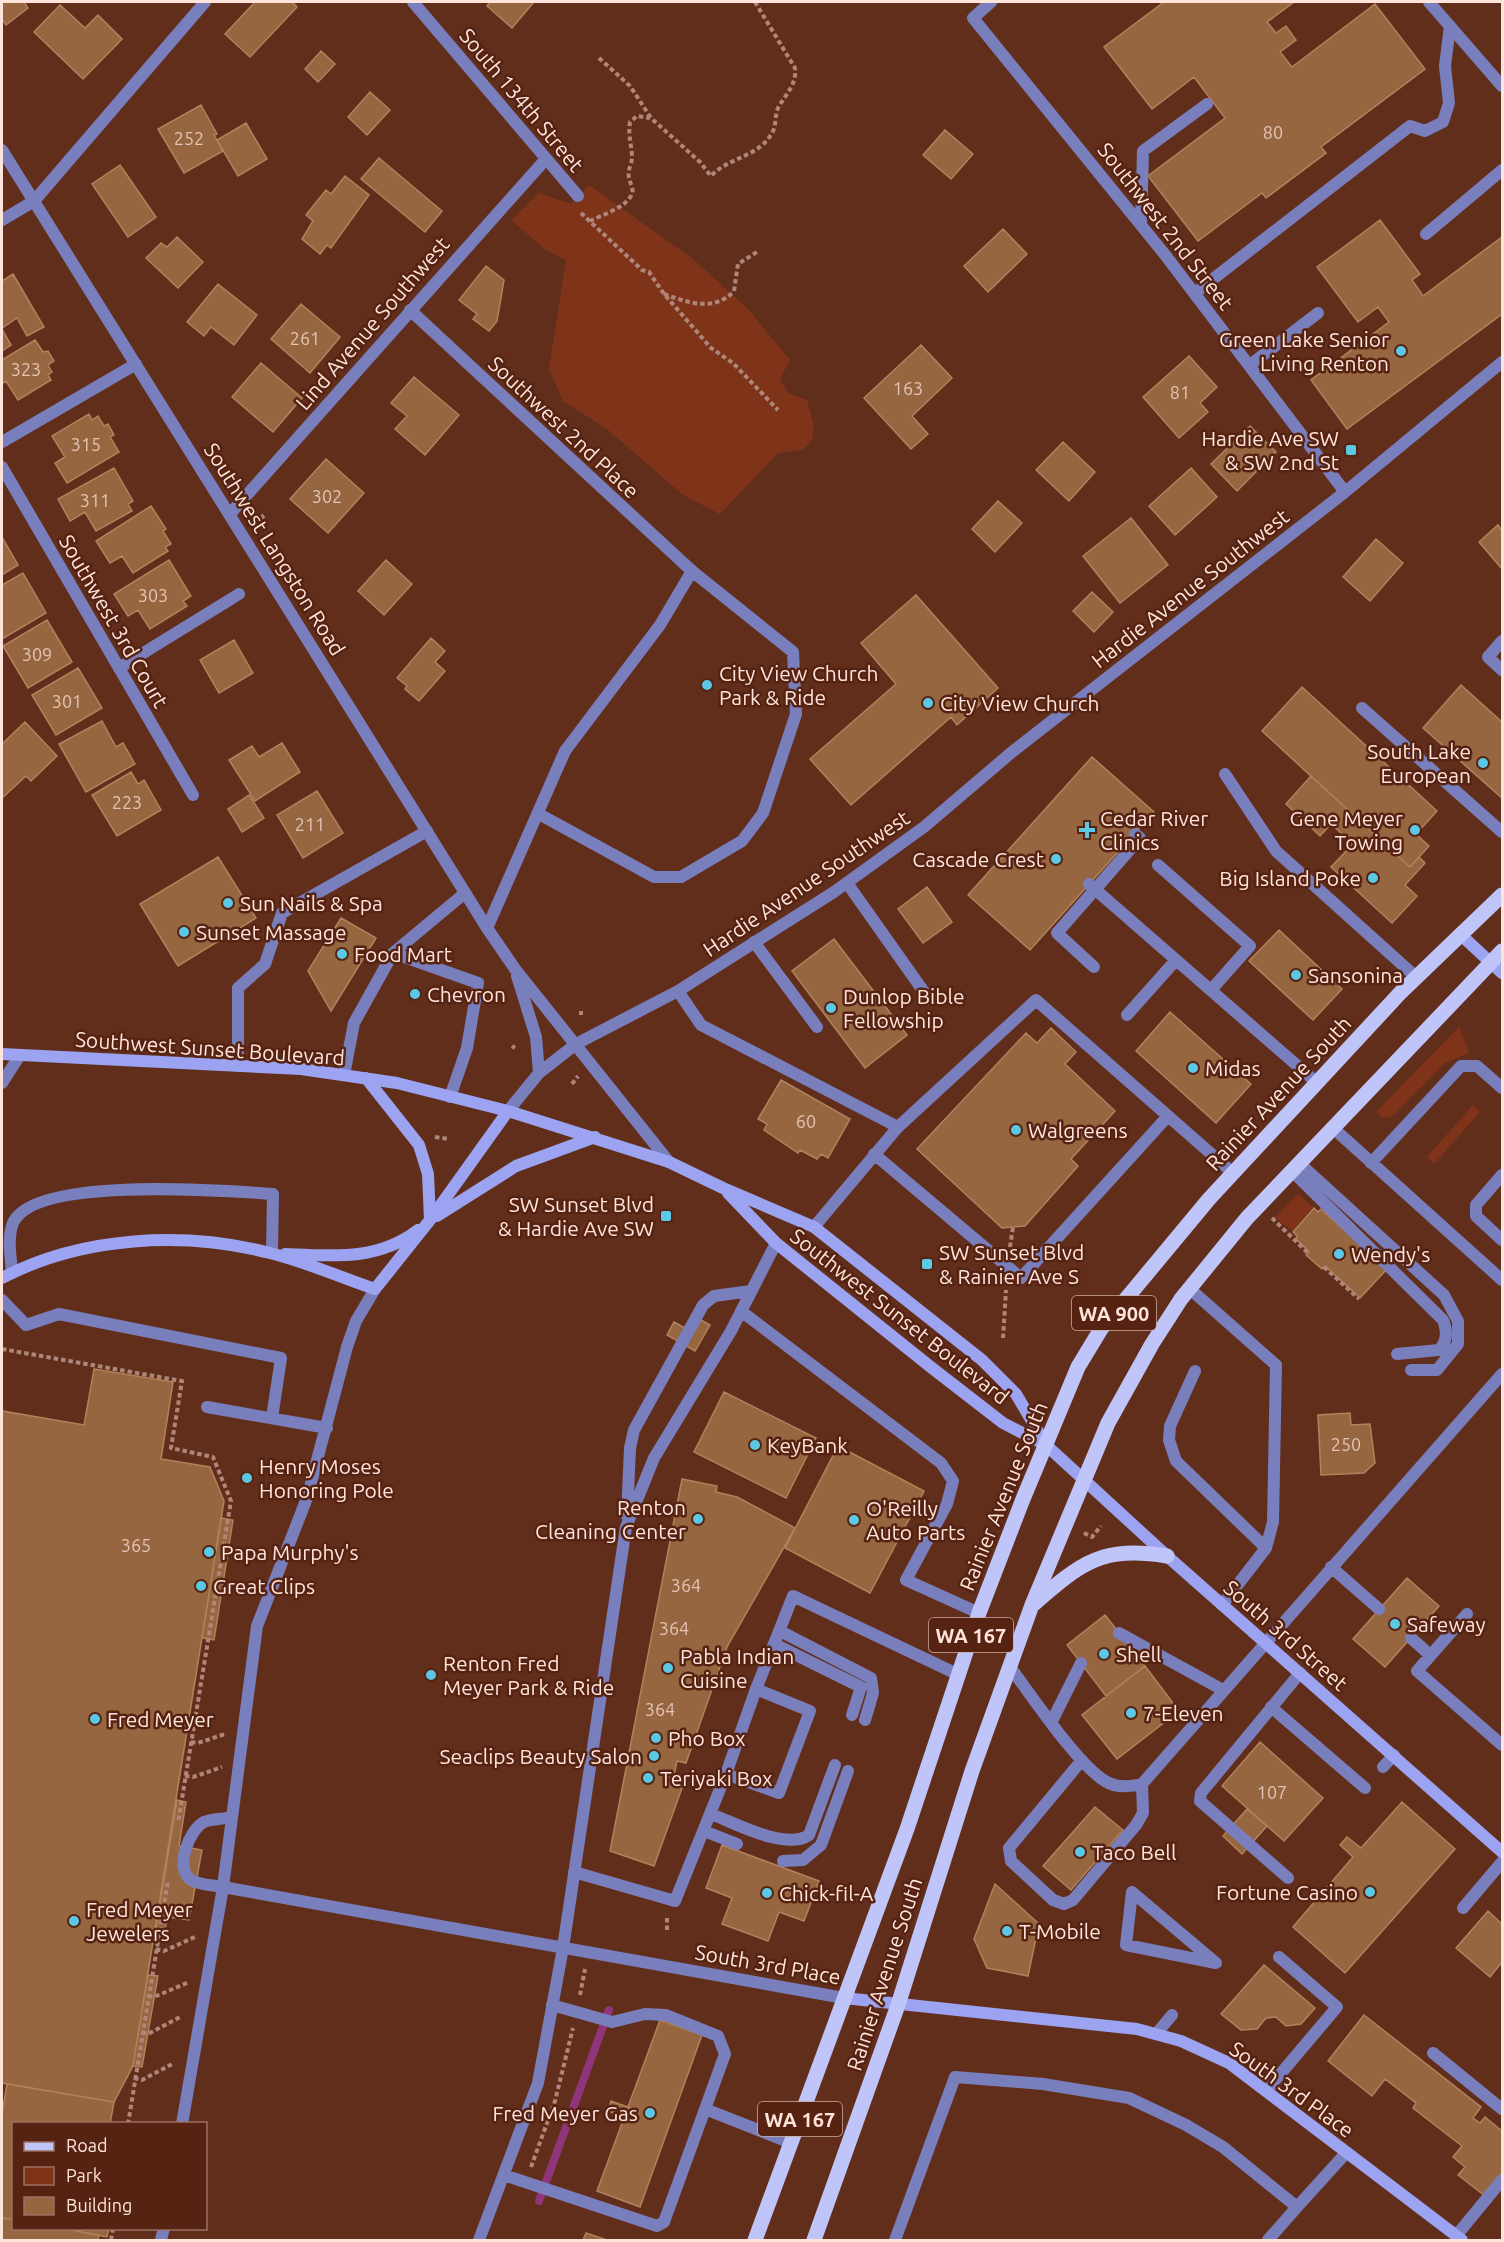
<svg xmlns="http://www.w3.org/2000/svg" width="1504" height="2242" font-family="Ubuntu,sans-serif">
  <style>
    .green { fill: #7f341a }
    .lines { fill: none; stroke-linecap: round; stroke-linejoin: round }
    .stream { stroke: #91357a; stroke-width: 8 }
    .building { fill: #956640; stroke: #b3825c; stroke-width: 1.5 }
    .path { stroke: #af877a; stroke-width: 4; stroke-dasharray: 4.5 3; stroke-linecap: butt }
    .lane { stroke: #797fbc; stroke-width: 12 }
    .street { stroke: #797fbc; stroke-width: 12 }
    .secondary { stroke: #9ca4f2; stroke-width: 12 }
    .primary { stroke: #bfc5f8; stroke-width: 15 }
    .poi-dot { fill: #5bc8e6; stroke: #562312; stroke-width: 2 }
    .labels { text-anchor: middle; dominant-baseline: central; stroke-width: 5; stroke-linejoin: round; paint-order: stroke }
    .number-label { font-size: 18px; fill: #e4c4b4 }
    .shield { fill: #562312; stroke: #ccaa9f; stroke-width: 1.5 }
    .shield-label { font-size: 20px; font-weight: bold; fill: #ffe4db }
    .street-label { font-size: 21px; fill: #ffe4db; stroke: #562312 }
    .poi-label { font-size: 21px; fill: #ffe4db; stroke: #562312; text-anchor: start }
  </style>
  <rect width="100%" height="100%" fill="#622e1c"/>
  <path class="green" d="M589,185L693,259L747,308L790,360L780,379L788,393L807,400L814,426L812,441L802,450L778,453L720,514L683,495L607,429L563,401L549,369L566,260L546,250L511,220L539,193L571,204Z
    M1459,1027L1469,1053L1445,1063L1394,1115L1388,1118L1382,1117L1376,1112Z
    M1473,1105L1480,1112L1434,1164L1427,1157Z
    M1298,1194L1313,1207L1292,1231L1275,1217Z"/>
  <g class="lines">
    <path class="stream" d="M539,2201L609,2010"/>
  </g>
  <path class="building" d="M2,2H24L28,8L6,25L2,19Z
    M255,2H292L297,7L250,57L225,34Z
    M490,2H534L512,28L487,6Z
    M1164,2H1294L1267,22L1276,33L1286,26L1296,40L1280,52L1292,67L1375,4L1425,69L1321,147L1326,153L1266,198L1262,193L1198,241L1148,176L1225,118L1194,77L1152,109L1104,47Z
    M60,5L85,28L98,15L122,39L83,79L34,32Z
    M321,51L335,64L318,82L305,69Z
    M370,92L390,110L367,135L348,117Z
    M201,105L217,134L214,135L223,151L184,173L158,129Z
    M246,123L267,159L238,176L217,140Z
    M945,130L973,154L951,179L923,155Z
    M379,158L442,211L425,232L361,179Z
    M120,165L156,217L128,237L92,184Z
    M345,176L369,195L331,248L327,245L320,254L302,239L313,221L306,215L326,190L331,194Z
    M1380,220L1420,274L1412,280L1423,296L1502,237V314L1347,429L1311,380L1389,322L1378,307L1358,322L1317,267Z
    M1003,229L1027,254L988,292L964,266Z
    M177,237L203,262L178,288L146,258L161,243L167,247Z
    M486,266L504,280L497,321L489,331L473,319L477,314L459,300Z
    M13,274L44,327L27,336L17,318L2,328V281Z
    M218,284L257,315L234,345L211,327L204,336L187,322Z
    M301,304L340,337L310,373L271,339Z
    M2,329L11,345L2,351Z
    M35,340L43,352L48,351L54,361L48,365L52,372L48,375L51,380L18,400L6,381L2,384V360Z
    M921,345L952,378L912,416L928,434L911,449L864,398Z
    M1189,356L1217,387L1200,403L1208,412L1179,438L1143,397Z
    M261,363L302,398L273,432L232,397Z
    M414,377L459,415L425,455L395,429L407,416L391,403Z
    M89,414L92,420L98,416L104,426L108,424L114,435L110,437L119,452L67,483L55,463L65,457L52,436Z
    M1250,426L1276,452L1237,491L1211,464Z
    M1063,442L1095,472L1069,501L1036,470Z
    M326,459L364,493L328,533L290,499Z
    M114,468L133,501L128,504L132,511L96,531L85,512L70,521L58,499Z
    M1191,468L1217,497L1175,535L1149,506Z
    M998,501L1022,523L995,552L972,529Z
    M151,506L166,529L163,531L171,544L165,547L168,551L133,573L122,556L110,563L96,541Z
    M1131,518L1168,565L1120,603L1083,556Z
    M1498,525L1502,531V569L1479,542Z
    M2,537L18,565L2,575Z
    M1376,539L1403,563L1370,601L1343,577Z
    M169,560L191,596L183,601L187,606L150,629L138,610L128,616L114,594Z
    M386,560L412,584L384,615L358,591Z
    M23,573L46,613L2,639V585Z
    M1092,592L1113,612L1094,632L1073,611Z
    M916,595L998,688L957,725L951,717L851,805L810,759L896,684L861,643Z
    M47,620L72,662L28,688L3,646Z
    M431,638L445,651L435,662L445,671L419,701L405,689L407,686L397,678Z
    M234,640L253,673L219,693L200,660Z
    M78,668L102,708L56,735L32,695Z
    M1461,685L1502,722V798L1423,728Z
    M1302,687L1437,811L1416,834L1429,846L1410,867L1262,731Z
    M102,721L116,747L123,743L135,764L86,792L59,744Z
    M25,722L57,756L31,781L26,776L2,798V744Z
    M282,743L300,772L255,801L229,760L252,746L259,757Z
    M1092,757L1154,812L1030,950L968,895Z
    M131,772L138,784L144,780L161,810L117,836L92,795Z
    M1311,776L1410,867L1419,857L1425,863L1405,885L1417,896L1392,923L1331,867L1353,844L1331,824L1320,836L1286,804Z
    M317,791L343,833L303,858L277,815Z
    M249,795L264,818L242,832L228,809Z
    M218,857L256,918L178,966L140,904Z
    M927,887L952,922L923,943L898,909Z
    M341,918L376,938L331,1011L308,971Z
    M1279,930L1342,989L1313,1020L1249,961Z
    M834,939L907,1035L865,1068L792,971Z
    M1170,1012L1251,1084L1216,1123L1136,1051Z
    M1051,1028L1076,1052L1065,1064L1115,1111L1071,1159L1078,1166L1025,1226L1002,1228L917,1149L1026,1033L1037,1043Z
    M781,1080L850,1119L828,1158L821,1154L817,1159L800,1150L798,1153L764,1130L767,1124L758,1119Z
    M1314,1208L1318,1212L1321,1209L1387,1269L1360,1298L1325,1266L1322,1269L1306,1255L1309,1252L1296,1239L1297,1236L1293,1232Z
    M696,1317L710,1325L695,1351L667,1335L674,1322L689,1330Z
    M94,1369L173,1382L161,1459L210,1467L224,1501L133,2066L114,2102L2,2083V1411L84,1425Z
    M724,1392L816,1438L786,1498L694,1452Z
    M1350,1413L1351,1425L1370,1424L1375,1463L1364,1473L1321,1475L1318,1415Z
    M838,1446L924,1491L870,1593L785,1548Z
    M682,1479L717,1486L716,1492L737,1497L795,1528L727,1647L686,1763L677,1761L672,1785L682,1788L654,1866L610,1851Z
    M221,1518L233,1520L214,1640L202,1638Z
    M1407,1578L1439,1606L1385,1667L1353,1639Z
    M1105,1615L1145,1666L1106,1696L1067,1645Z
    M1145,1666L1179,1711L1117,1759L1082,1715Z
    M1260,1742L1323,1798L1284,1841L1222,1786Z
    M177,1800L186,1802L179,1846L202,1850L189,1920L167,1917L164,1937L155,1935Z
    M1402,1802L1455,1849L1345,1973L1293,1927L1353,1857L1340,1845L1347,1837L1361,1848Z
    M1095,1807L1123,1830L1071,1890L1043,1866Z
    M1247,1809L1267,1826L1242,1854L1223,1836Z
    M722,1845L819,1881L804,1921L779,1912L768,1941L722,1924L732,1898L706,1888Z
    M995,1884L1039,1924L1028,1976L987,1968L974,1939Z
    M1488,1911L1502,1924V1962L1490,1977L1456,1948Z
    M1264,1965L1315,2008L1301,2024L1286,2026L1276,2017L1266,2018L1257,2029L1241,2030L1221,2014Z
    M148,1975L158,1976L142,2067L133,2066Z
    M1364,2015L1481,2107L1473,2118L1480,2123L1485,2117L1502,2131V2173L1485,2196L1458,2175L1465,2167L1453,2157L1462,2146L1413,2108L1416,2103L1385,2079L1372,2096L1328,2061Z
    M660,2020L702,2035L640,2207L597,2191Z
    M7,2084L114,2102L110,2124H14V2220L2,2218V2114Z
    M611,2101L639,2111L636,2121L608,2111Z
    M2,2218L14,2220V2228H60L99,2235L98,2240H2Z
    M60,2228H109L107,2237Z
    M586,2233L607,2240H583Z"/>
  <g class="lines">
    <path class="path" d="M599,58L630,86L651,118L700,162L711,176C727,158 759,157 772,133C777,125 774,115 779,106C787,93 797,83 795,68L755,2
      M581,213L642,270L649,272L664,294L711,348L733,363L778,410
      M590,221C602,215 624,208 631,196C635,189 630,184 629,178C627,169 633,163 632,155C631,143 628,134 630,122L637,116L650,118
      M664,294C689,303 714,312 734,291L738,264L757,252
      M261,515L264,519
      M581,1015V1011
      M512,1046L515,1048
      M572,1084L578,1076
      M435,1137L449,1139
      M1272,1218L1308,1253
      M1010,1247L1013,1227
      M1324,1267L1359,1299
      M1003,1338L1006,1290
      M2,1349L182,1381L171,1448L213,1457L231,1501L178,1823
      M1084,1533L1092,1537L1101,1526
      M191,1742L198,1743L225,1734
      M185,1776L193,1777L222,1767
      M667,1918V1933
      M156,1949L164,1951L197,1936
      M580,1995L585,1969
      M148,1996L154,1997L189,1982
      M142,2032L148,2034L182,2016
      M134,2078L142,2080L174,2063
      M128,2124L168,1881
      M531,2167L555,2101L573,2028
      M111,2240L113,2228"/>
    <path class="lane" d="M1141,224L1143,151L1207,104
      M1426,234L1502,170
      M1195,293L1410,126L1425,131L1443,122L1449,103L1445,66L1450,26
      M1250,365L1318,313
      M1502,641L1488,657L1502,670
      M119,668L239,594
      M1362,708L1502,832
      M1225,774L1276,851L1416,977
      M1158,865L1250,946L1211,990
      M847,883L929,999
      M1089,884L1316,1082
      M487,928L565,751L660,625L692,571L793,652L796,714L763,813L742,841L681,877H654L539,814
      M754,942L817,1027
      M393,953L478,983L467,1048L450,1097
      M1094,967L1057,933L1140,838L1135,834
      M1127,1015L1176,960
      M238,1066V988L265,964L282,913L427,831
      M344,1075L354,1023L393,953L465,893
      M1332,1127L1502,1280
      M874,1154L1021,1278L1168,1116
      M1299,1163L1444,1295L1458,1321V1344L1437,1370H1411
      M1371,1163L1461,1066H1477L1502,1088
      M1292,1171L1443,1320C1447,1330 1448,1341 1439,1350L1397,1354
      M1502,1175L1476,1205V1216L1502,1240
      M814,1227L898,1127L1036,1000L1233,1173
      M12,1273C11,1258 7,1238 13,1223C34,1175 227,1191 273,1194L272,1253
      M1190,1289L1276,1365L1273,1522L1266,1548L1222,1605
      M2,1300L26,1325L59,1314L281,1358L272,1418
      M741,1311L941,1463L953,1481L947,1504L906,1580L979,1613
      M1195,1371L1170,1426L1169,1440L1176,1461L1266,1548
      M207,1407L327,1428
      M627,1516L630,1448L634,1430L703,1305L714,1296L751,1291
      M1331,1567L1379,1609
      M1467,1614L1417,1671L1502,1745
      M780,1631L871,1678L873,1693L865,1720
      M1119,1633L1223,1690
      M1411,1638L1430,1655
      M774,1644L861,1687L852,1715
      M1010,1667C1032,1696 1077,1764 1105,1781C1116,1788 1130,1787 1142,1784L1502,1374
      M756,1689L793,1596L957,1674
      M1271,1707L1365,1788
      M1052,1721L1081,1663
      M1082,1760L1009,1848L1011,1861L1053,1900L1064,1904L1073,1900L1136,1825L1143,1813L1142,1784
      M1383,1767L1394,1755
      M711,1814C735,1823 786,1851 809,1835L835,1765
      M704,1831L737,1844
      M783,1861L803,1860L821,1845L848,1771
      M574,1872L675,1901L726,1774L756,1689L810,1711L779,1793L726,1774
      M1288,1878L1200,1801L1201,1793L1300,1673
      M223,1887C213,1885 199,1885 191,1880C174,1868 189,1830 204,1822C211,1819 223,1819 232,1817
      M1132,1892L1216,1963L1126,1945Z
      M1463,1908L1502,1862
      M1156,2034L1172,2015
      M1433,2053L1502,2109
      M1266,2091L1337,2007L1279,1957
      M705,2109L791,2143
      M182,2124L223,1887L257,1626L307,1498L347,1347L356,1321L375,1289
      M504,2175L657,2226L664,2222L725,2054L718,2036L666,2015L645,2014L612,2022L552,2005
      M1297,2207L1346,2153
      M1456,2236L1502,2180
      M161,2240L164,2228
      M479,2240L538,2083L563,1948L626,1527L654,1458L731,1331L776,1243
      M895,2240L955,2077L1043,2084L1129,2098L1186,2125L1223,2147L1297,2207L1268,2240"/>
    <path class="street" d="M413,2L578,196
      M991,2L973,18L1166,256L1345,492
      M1429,2L1502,86
      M2,150L487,928L515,969L669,1162
      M2,220L34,201L205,2
      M410,310L692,571
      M2,442L136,364
      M2,467L193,795
      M230,514L545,160
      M517,976L536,1037L539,1073
      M678,991L701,1025L898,1127
      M2,1083L20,1055
      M508,1111L539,1073L576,1044L678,991L834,892L924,827L1012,752L1345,492L1502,362
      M223,1887L844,1998"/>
    <path class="secondary" d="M1461,935L1502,973
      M2,1054L301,1069L397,1083L508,1111L669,1162L723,1188L814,1227L982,1360L1016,1394L1046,1445
      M366,1078L419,1145L428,1174L430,1220
      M728,1193L776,1243L932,1368L1003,1423L1046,1445L1167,1556L1502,1852
      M437,1216L516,1166L595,1137
      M285,1254C333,1256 378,1261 418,1230
      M2,1278C82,1236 184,1231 270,1253C306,1262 340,1277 375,1289L430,1220L508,1111
      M844,1998L1137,2029L1181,2041L1229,2063L1462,2240"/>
    <path class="primary" d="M1035,1603C1082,1562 1102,1546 1167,1556
      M755,2240L907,1829L979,1613L1023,1499L1078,1367L1101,1329L1209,1199L1401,992L1502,895
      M814,2240L898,2005L972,1771L1032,1605L1108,1423L1152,1344L1181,1299L1247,1218L1502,951"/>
  </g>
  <g class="poi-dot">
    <circle cx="1401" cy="351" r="6"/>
    <rect x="1345" y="444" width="12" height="12" rx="3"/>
    <circle cx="707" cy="685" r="6"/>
    <circle cx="928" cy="703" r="6"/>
    <circle cx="1483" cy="763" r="6"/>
    <path d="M1084 821h6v6h6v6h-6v6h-6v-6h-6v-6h6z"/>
    <circle cx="1415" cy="830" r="6"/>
    <circle cx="1056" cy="859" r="6"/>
    <circle cx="1373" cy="878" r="6"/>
    <circle cx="228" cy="903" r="6"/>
    <circle cx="184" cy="932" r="6"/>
    <circle cx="342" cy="954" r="6"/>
    <circle cx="1296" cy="975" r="6"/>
    <circle cx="415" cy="994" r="6"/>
    <circle cx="831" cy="1008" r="6"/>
    <circle cx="1193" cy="1068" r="6"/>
    <circle cx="1016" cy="1130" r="6"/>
    <rect x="660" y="1210" width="12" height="12" rx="3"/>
    <circle cx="1339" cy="1254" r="6"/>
    <rect x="921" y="1258" width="12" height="12" rx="3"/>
    <circle cx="755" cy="1445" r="6"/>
    <circle cx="247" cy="1478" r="6"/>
    <circle cx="698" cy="1519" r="6"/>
    <circle cx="854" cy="1520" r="6"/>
    <circle cx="209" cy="1552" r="6"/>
    <circle cx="201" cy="1586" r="6"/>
    <circle cx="1395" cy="1624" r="6"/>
    <circle cx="1104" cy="1654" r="6"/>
    <circle cx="668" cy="1668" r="6"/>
    <circle cx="431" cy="1675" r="6"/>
    <circle cx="1131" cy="1713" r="6"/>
    <circle cx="95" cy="1719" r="6"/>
    <circle cx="656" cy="1738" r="6"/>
    <circle cx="654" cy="1756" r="6"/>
    <circle cx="648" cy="1778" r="6"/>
    <circle cx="1080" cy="1852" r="6"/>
    <circle cx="1370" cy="1892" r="6"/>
    <circle cx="767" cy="1893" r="6"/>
    <circle cx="74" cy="1921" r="6"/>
    <circle cx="1007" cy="1931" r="6"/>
    <circle cx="650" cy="2113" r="6"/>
  </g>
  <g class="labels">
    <g class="number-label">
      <text x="1273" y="132">80</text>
      <text x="189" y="138">252</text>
      <text x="305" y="338">261</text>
      <text x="26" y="369">323</text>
      <text x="908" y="388">163</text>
      <text x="1180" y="392">81</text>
      <text x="86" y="444">315</text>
      <text x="327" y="496">302</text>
      <text x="95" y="500">311</text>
      <text x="153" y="595">303</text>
      <text x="37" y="654">309</text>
      <text x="67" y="701">301</text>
      <text x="127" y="802">223</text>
      <text x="310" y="824">211</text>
      <text x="806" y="1121">60</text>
      <text x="1346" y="1444">250</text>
      <text x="136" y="1545">365</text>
      <text x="686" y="1585">364</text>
      <text x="674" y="1628">364</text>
      <text x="660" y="1709">364</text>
      <text x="1272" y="1792">107</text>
    </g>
    <g class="shield">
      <rect x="1072" y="1296" width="84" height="34" rx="4.5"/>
      <rect x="929" y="1618" width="84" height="34" rx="4.5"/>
      <rect x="758" y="2102" width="84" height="34" rx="4.5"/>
    </g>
    <g class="shield-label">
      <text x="1114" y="1313">WA 900</text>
      <text x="971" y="1635">WA 167</text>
      <text x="800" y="2119">WA 167</text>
    </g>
    <g class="street-label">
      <text transform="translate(522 100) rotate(50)">South 134th Street</text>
      <text transform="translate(1166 226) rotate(52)">Southwest 2nd Street</text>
      <text transform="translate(372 323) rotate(-49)">Lind Avenue Southwest</text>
      <text transform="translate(564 427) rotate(43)">Southwest 2nd Place</text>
      <text transform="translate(275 549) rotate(58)">Southwest Langston Road</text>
      <text transform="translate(1190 588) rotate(-38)">Hardie Avenue Southwest</text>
      <text transform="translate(114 621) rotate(60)">Southwest 3rd Court</text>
      <text transform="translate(806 883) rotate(-34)">Hardie Avenue Southwest</text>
      <text transform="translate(210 1048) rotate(4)">Southwest Sunset Boulevard</text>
      <text transform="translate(1278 1093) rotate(-47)">Rainier Avenue South</text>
      <text transform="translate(900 1316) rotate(38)">Southwest Sunset Boulevard</text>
      <text transform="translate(1003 1496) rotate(-68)">Rainier Avenue South</text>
      <text transform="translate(1286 1635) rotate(41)">South 3rd Street</text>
      <text transform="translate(768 1964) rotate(10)">South 3rd Place</text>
      <text transform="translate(884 1974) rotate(-72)">Rainier Avenue South</text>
      <text transform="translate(1292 2089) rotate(36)">South 3rd Place</text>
    </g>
    <g class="poi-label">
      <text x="1389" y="339" text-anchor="end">Green Lake Senior<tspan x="1389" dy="24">Living Renton</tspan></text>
      <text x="1339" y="438" text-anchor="end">Hardie Ave SW<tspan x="1339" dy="24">&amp; SW 2nd St</tspan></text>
      <text x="719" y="673">City View Church<tspan x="719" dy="24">Park &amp; Ride</tspan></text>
      <text x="940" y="703">City View Church</text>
      <text x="1471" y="751" text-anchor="end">South Lake<tspan x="1471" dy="24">European</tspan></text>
      <text x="1100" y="818">Cedar River<tspan x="1100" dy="24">Clinics</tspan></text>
      <text x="1403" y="818" text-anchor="end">Gene Meyer<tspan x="1403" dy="24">Towing</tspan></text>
      <text x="1044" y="859" text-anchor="end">Cascade Crest</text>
      <text x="1361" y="878" text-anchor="end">Big Island Poke</text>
      <text x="240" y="903">Sun Nails &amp; Spa</text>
      <text x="196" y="932">Sunset Massage</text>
      <text x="354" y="954">Food Mart</text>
      <text x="1308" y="975">Sansonina</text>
      <text x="427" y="994">Chevron</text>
      <text x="843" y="996">Dunlop Bible<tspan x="843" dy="24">Fellowship</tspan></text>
      <text x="1205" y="1068">Midas</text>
      <text x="1028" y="1130">Walgreens</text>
      <text x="654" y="1204" text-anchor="end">SW Sunset Blvd<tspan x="654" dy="24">&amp; Hardie Ave SW</tspan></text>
      <text x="939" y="1252">SW Sunset Blvd<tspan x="939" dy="24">&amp; Rainier Ave S</tspan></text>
      <text x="1351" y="1254">Wendy's</text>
      <text x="767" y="1445">KeyBank</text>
      <text x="259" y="1466">Henry Moses<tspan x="259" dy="24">Honoring Pole</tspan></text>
      <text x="686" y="1507" text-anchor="end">Renton<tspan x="686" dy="24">Cleaning Center</tspan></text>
      <text x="866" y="1508">O'Reilly<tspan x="866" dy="24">Auto Parts</tspan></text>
      <text x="221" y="1552">Papa Murphy's</text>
      <text x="213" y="1586">Great Clips</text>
      <text x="1407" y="1624">Safeway</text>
      <text x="1116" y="1654">Shell</text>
      <text x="680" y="1656">Pabla Indian<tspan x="680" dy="24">Cuisine</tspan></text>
      <text x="443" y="1663">Renton Fred<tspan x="443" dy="24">Meyer Park &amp; Ride</tspan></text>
      <text x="1143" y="1713">7-Eleven</text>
      <text x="107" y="1719">Fred Meyer</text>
      <text x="668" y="1738">Pho Box</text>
      <text x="642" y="1756" text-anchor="end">Seaclips Beauty Salon</text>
      <text x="660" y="1778">Teriyaki Box</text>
      <text x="1092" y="1852">Taco Bell</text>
      <text x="1358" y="1892" text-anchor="end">Fortune Casino</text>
      <text x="779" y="1893">Chick-fil-A</text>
      <text x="86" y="1909">Fred Meyer<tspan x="86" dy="24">Jewelers</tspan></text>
      <text x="1019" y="1931">T-Mobile</text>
      <text x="638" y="2113" text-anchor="end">Fred Meyer Gas</text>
    </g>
  </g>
  <rect width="1504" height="2242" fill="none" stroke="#ffe4db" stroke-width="6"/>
  <rect x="12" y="2122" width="195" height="108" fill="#562312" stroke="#9a7062" stroke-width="1.5"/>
  <rect x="24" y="2142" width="30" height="9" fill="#bfc5f8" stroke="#9a7062" stroke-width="1.5"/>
  <text x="66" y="2152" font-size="18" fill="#ffe4db">Road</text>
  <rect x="24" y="2167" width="30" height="18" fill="#7f341a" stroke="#9a7062" stroke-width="1.5"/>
  <text x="66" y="2182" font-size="18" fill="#ffe4db">Park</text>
  <rect x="24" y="2197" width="30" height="18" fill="#956640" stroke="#9a7062" stroke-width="1.5"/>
  <text x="66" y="2212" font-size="18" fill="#ffe4db">Building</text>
</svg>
